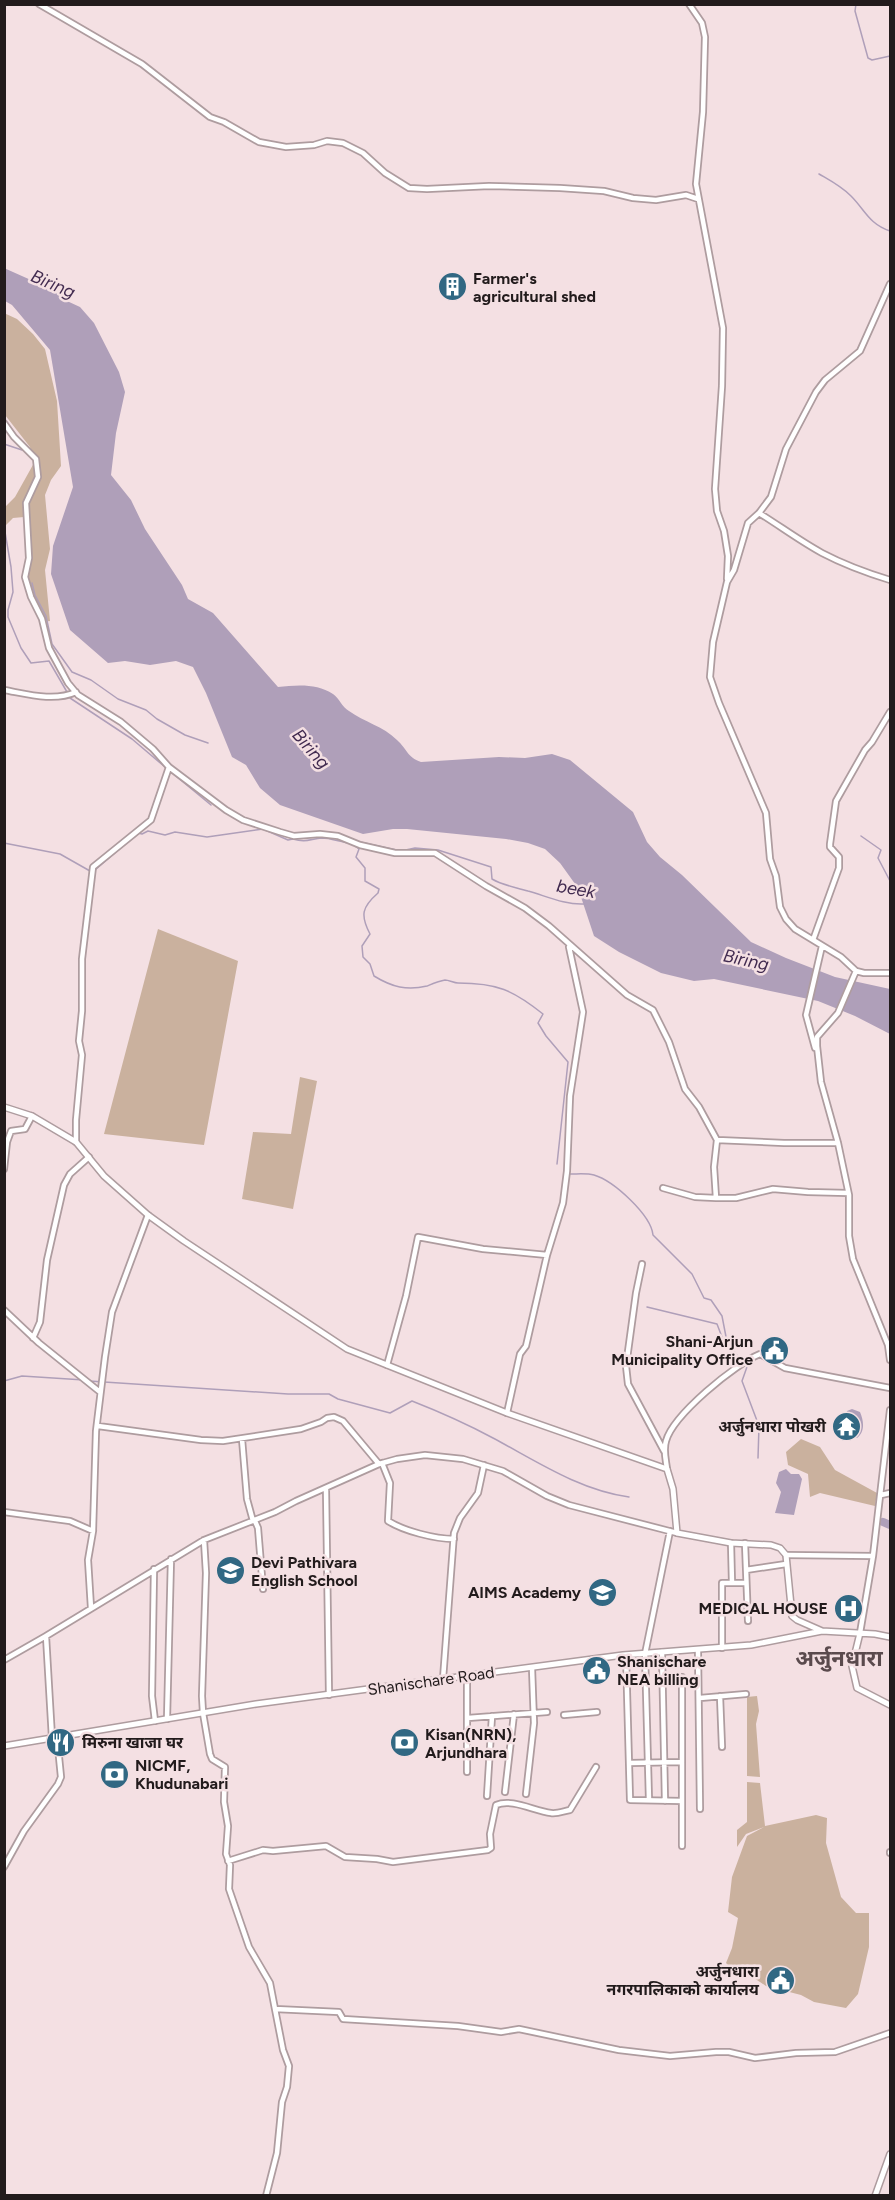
<svg xmlns="http://www.w3.org/2000/svg" width="895" height="2200" font-family="Figtree,'Noto Sans Devanagari',sans-serif">
  <style>
    .green { fill: #cab19e }
    .water { fill: #af9fb9 }
    .lines { fill: none; stroke-linecap: round; stroke-linejoin: round }
    .stream { stroke: #af9fb9; stroke-width: 1.5 }
    .river { stroke: #af9fb9; stroke-width: 8 }
    .minor-casing { stroke: #ae9c9f; stroke-width: 8 }
    .tertiary-casing { stroke: #ae9c9f; stroke-width: 8 }
    .minor { stroke: #fff; stroke-width: 4.5 }
    .tertiary { stroke: #fff; stroke-width: 5 }
    .labels { text-anchor: middle; dominant-baseline: central; stroke-width: 5; stroke-linejoin: round; paint-order: stroke }
    .poi-label { font-size: 16px; font-weight: bold; fill: #221b1c; stroke: #f4e0e3; text-anchor: start }
    .street-label { font-size: 16px; fill: #221b1c; stroke: #f4e0e3 }
    .water-label { font-size: 18px; font-style: italic; fill: #422b50; stroke: #f4e0e3 }
    .district-label { font-size: 22px; font-weight: bold; fill: #5a4a4d; stroke: #f4e0e3 }
  </style>
  <rect width="100%" height="100%" fill="#f4e0e3"/>
  <path class="green" d="M4,313L17,319L33,334L45,349L57,401L61,466L51,480L45,495L50,549L45,570L50,621L43,622L34,597L26,590V575L31,563L30,553L24,517L13,518L6,525L5,507L15,497L34,463L30,447L5,415Z
    M158,929L238,961L204,1145L104,1134Z
    M300,1077L317,1081L293,1209L242,1199L253,1132L291,1134Z
    M801,1439L820,1447L835,1470L877,1493L875,1506L820,1493L810,1497L808,1474L788,1465L786,1452Z
    M757,1696L759,1711L756,1724L760,1777L747,1776V1697Z
    M747,1782L760,1783L765,1826L816,1815L827,1818L826,1843L841,1897L856,1913H869V1947L858,1994L846,2008L814,2002L801,1995L766,1986L751,1976L736,1973L726,1963L732,1948L738,1918L728,1912L732,1877L747,1836L764,1827L746,1834L737,1847V1830L747,1822Z"/>
  <path class="water" d="M4,268L51,289L67,301L80,307L94,323L119,372L125,392L116,433L111,475L131,500L145,529L182,585L188,599L213,613L278,687C296,685 317,683 333,694C339,698 342,707 349,711C364,722 383,726 397,740C407,749 407,757 421,762L499,757L525,758L552,754L570,760L633,812L647,842L660,857L682,875L751,942L786,958L835,977L890,989V1034L855,1016L818,1001L714,979L694,981L661,973L619,952L594,936L578,888L560,863L545,849L528,843L506,839L407,829H393L363,834L280,805L260,788L246,765L232,757L206,693L193,667L176,661L150,665L125,661L108,663L70,630L51,574L53,546L73,487L50,350L12,305L5,301Z
    M852,1409L860,1412C864,1421 865,1432 857,1438L851,1435L852,1424L846,1418L847,1411Z
    M786,1469L791,1474H799L802,1479L794,1515L775,1513L781,1492L776,1483L779,1472Z"/>
  <g class="lines">
    <path class="stream" d="M856,4L855,11L868,58L872,60L890,56
      M819,174C831,181 841,186 851,196C865,210 869,224 890,231
      M4,444L22,450
      M5,532L11,567L13,592L8,610V617L21,648L31,663L49,661L67,692
      M32,583L35,595L46,616L52,644L72,672L91,680L118,699L146,710L157,719L185,735L208,743
      M70,698L132,739L165,767
      M171,772L211,805
      M861,836L881,850L878,858L890,881
      M360,842L401,851L415,848L438,850L491,867L492,879C504,886 515,887 528,891C546,896 565,905 584,904
      M4,843L60,854L90,871
      M352,844L359,849L356,857L365,868V881L379,889L378,893C362,907 360,915 370,934L362,946L363,957L370,964L374,976C392,987 407,991 427,986C432,984 439,981 445,980C449,980 454,983 458,983C497,983 513,990 543,1014L538,1023L546,1036L568,1062L557,1164
      M95,870L138,833L142,834L148,831L165,835L175,832L207,837L263,829L288,840L293,839C306,843 310,839 322,838C332,838 342,843 352,843
      M570,1174C578,1174 587,1173 594,1175C614,1181 651,1215 653,1235L692,1274L704,1298L711,1300L722,1316L727,1342L738,1357
      M647,1307L717,1324L725,1345L735,1354
      M739,1358L748,1364L742,1381L759,1426L758,1458
      M4,1381L22,1376L84,1380
      M89,1381L288,1394H329L338,1399L390,1413L412,1401C440,1412 467,1424 493,1438C536,1461 579,1490 629,1497"/>
    <path class="river" d="M883,1522L890,1525"/>
    <defs>
      <path id="minor" d="M39,4L142,64L210,117L224,122L259,142L286,147L314,145L327,141L343,143L363,153L385,173L409,188L427,189L489,186L560,188L604,191L633,198L656,200L686,195L698,199
        M689,4L702,23L705,37L703,112L696,184L723,328L722,386L715,489L717,511L724,531L728,556L727,579
        M4,423L14,437L36,459L38,477L26,503L29,558L25,577L31,597L42,619L49,648L68,683L78,695L121,722L153,749L169,767L151,820L93,867L82,959V1011L79,1041L82,1055L76,1120V1142
        M759,513L771,497L786,449L816,392L825,380L860,351L890,284
        M890,580C867,573 843,564 822,553C800,541 780,526 759,513L748,523L734,570L727,582L713,642L710,677L719,703L766,813L770,859L776,876L780,907L786,919L795,929L841,957L856,971L864,973H890
        M4,690C27,694 54,702 76,692
        M169,767L226,810L243,820L280,832L294,836L320,834L338,836L360,845L395,853H435L486,886L525,908L549,926L627,995L653,1010L669,1042L685,1089L699,1107L717,1140L714,1167L716,1198H736L773,1189L808,1192L848,1193
        M813,940L839,868V857L830,847V844L836,801L865,750L872,742L890,712
        M856,971L838,1013L817,1037V1046L821,1082L838,1143L849,1195V1236L853,1259L888,1345L890,1360
        M815,1048L806,1015L822,946
        M717,1140L784,1143H838
        M4,1169L7,1142L11,1131L25,1129L32,1116
        M663,1188L695,1197L716,1198
        M642,1264L636,1293L626,1366L628,1384L664,1451
        M4,1310L39,1343L100,1392
        M33,1338L40,1322L47,1260L64,1185L70,1174L89,1157
        M387,1365L406,1296L418,1237L483,1249L547,1255
        M507,1413L520,1354L526,1346L547,1255L563,1203L567,1171L570,1096L583,1012L569,947
        M98,1426L201,1440L223,1441L301,1429L321,1422L327,1418L334,1417L343,1421L379,1464
        M242,1439L247,1499L253,1521
        M382,1463L390,1483L388,1521C404,1531 435,1539 454,1539
        M667,1469C666,1460 663,1450 666,1441C673,1415 735,1364 760,1354L785,1368L890,1388
        M326,1489L329,1695
        M881,1495L890,1493
        M4,1512L70,1521L93,1531
        M255,1521L258,1528L263,1589
        M204,1540L206,1573L202,1696L203,1713L210,1754L212,1759L225,1767L224,1802L228,1826L226,1854L230,1865L229,1889L249,1947L270,1983L275,2009
        M731,1543L732,1583
        M745,1543L748,1621
        M786,1555L873,1556
        M154,1569L152,1696L155,1721
        M746,1570L786,1564
        M91,1608L88,1560L93,1531L96,1431L105,1357L112,1312L148,1215
        M860,1633L873,1556L890,1410
        M46,1636L204,1540L275,1512L296,1501L379,1464L397,1459L425,1455L463,1459L503,1471L547,1496L569,1505L677,1533
        M722,1648V1583H746
        M698,1651L700,1809
        M662,1652L665,1801
        M626,1655L630,1800L682,1801
        M4,1660L46,1636L52,1738
        M467,1675V1772
        M663,1677H682V1846
        M443,1679L454,1533L460,1518L478,1493L484,1465
        M720,1696L722,1747
        M700,1698L746,1694
        M564,1715L597,1712
        M468,1718L547,1712
        M167,1719L171,1559
        M630,1763L682,1762
        M505,1792L514,1714
        M526,1794L534,1723L532,1668
        M487,1796L492,1716
        M649,1800L645,1654L670,1531
        M890,1852V1853
        M228,1861L263,1850L273,1851L326,1846L345,1857L377,1859L393,1862L488,1850L491,1848L490,1834L496,1805C512,1798 534,1811 551,1813C557,1814 564,1811 570,1810L596,1767
        M4,1867L24,1831L58,1784L61,1777L57,1737
        M266,2196L277,2153L282,2102L287,2087L289,2066L283,2050L275,2009L339,2012L343,2019L458,2026L501,2032L519,2029L619,2050L670,2056L716,2052H729L755,2058L796,2053L835,2052L890,2033"/>
      <path id="tertiary" d="M4,1107L32,1116L76,1142L104,1176L148,1215L184,1241L347,1349L507,1413L667,1469L673,1489L677,1533L731,1543L771,1545L780,1548L786,1555L792,1616L797,1620L822,1631
        M860,1633L852,1666L857,1688L890,1705
        M4,1746L256,1704L623,1655L751,1645L822,1631L875,1634L890,1637
        M875,2196L890,2154"/>
    </defs>
    <use href="#minor" class="minor-casing"/>
    <use href="#tertiary" class="tertiary-casing"/>
    <use href="#minor" class="minor"/>
    <use href="#tertiary" class="tertiary"/>
  </g>
  <defs>
    <symbol id="building-disc" viewBox="-11 -11 22 22"><circle r="9.5" fill="#316883" stroke="#f4e0e3"/><path d="M-4-6H4V6H1V3H-1V6H-4ZM-2.5-4.3h1.7v1.8h-1.7ZM.8-4.3h1.7v1.8H.8ZM-2.5-1h1.7V.8h-1.7ZM.8-1h1.7V.8H.8Z" fill="#fff"/></symbol>
    <symbol id="civic-disc" viewBox="-11 -11 22 22"><circle r="9.5" fill="#316883" stroke="#f4e0e3"/><path d="M-.6-6.5H3V-4.5H.6V-3L4-1V1h2V6H-6V1h2V-1L-.6-3ZM-1.2 2.5V6h2.4V2.5Z" fill="#fff"/></symbol>
    <symbol id="temple-disc" viewBox="-11 -11 22 22"><circle r="9.5" fill="#316883" stroke="#f4e0e3"/><path d="M0-6L5-2H3V0L6.5 2.5H4V6H1.5V3h-3V6H-4V2.5H-6.5L-3 0V-2H-5Z" fill="#fff"/></symbol>
    <symbol id="school-disc" viewBox="-11 -11 22 22"><circle r="9.5" fill="#316883" stroke="#f4e0e3"/><path d="M0-5L7-2L0 1L-7-2ZM-4 1L0 2.5L4 1V4Q0 6-4 4Z" fill="#fff"/></symbol>
    <symbol id="hospital-disc" viewBox="-11 -11 22 22"><circle r="9.5" fill="#316883" stroke="#f4e0e3"/><path d="M-5-5h3v3.5h4V-5h3V5h-3V1.5h-4V5h-3Z" fill="#fff"/></symbol>
    <symbol id="restaurant-disc" viewBox="-11 -11 22 22"><circle r="9.5" fill="#316883" stroke="#f4e0e3"/><path d="M-5-6h1v4h1v-4h1v4h1v-4h1v5L-1.5 .5V6h-2V.5L-5-1ZM5-6V6H3V1.5H1.5Q1.5-4 5-6Z" fill="#fff"/></symbol>
    <symbol id="bank-disc" viewBox="-11 -11 22 22"><circle r="9.5" fill="#316883" stroke="#f4e0e3"/><path d="M-6-4H6V4H-6ZM0-2.3a2.3 2.3 0 1 0 0 4.6a2.3 2.3 0 1 0 0-4.6Z" fill="#fff"/></symbol>
  </defs>
  <g fill-rule="evenodd">
    <use href="#building-disc" x="436" y="270" width="33" height="33"/>
    <use href="#civic-disc" x="758" y="1334" width="33" height="33"/>
    <use href="#temple-disc" x="830" y="1410" width="33" height="33"/>
    <use href="#school-disc" x="214" y="1554" width="33" height="33"/>
    <use href="#school-disc" x="586" y="1576" width="33" height="33"/>
    <use href="#hospital-disc" x="832" y="1592" width="33" height="33"/>
    <use href="#civic-disc" x="580" y="1654" width="33" height="33"/>
    <use href="#restaurant-disc" x="44" y="1726" width="33" height="33"/>
    <use href="#bank-disc" x="388" y="1726" width="33" height="33"/>
    <use href="#bank-disc" x="98" y="1758" width="33" height="33"/>
    <use href="#civic-disc" x="764" y="1964" width="33" height="33"/>
  </g>
  <g class="labels">
    <g class="poi-label">
      <text x="473" y="278">Farmer's<tspan x="473" dy="18">agricultural shed</tspan></text>
      <text x="753" y="1341" text-anchor="end">Shani-Arjun<tspan x="753" dy="18">Municipality Office</tspan></text>
      <text x="826" y="1426" text-anchor="end">अर्जुनधारा पोखरी</text>
      <text x="251" y="1562">Devi Pathivara<tspan x="251" dy="18">English School</tspan></text>
      <text x="581" y="1592" text-anchor="end">AIMS Academy</text>
      <text x="828" y="1608" text-anchor="end">MEDICAL HOUSE</text>
      <text x="617" y="1661">Shanischare<tspan x="617" dy="18">NEA billing</tspan></text>
      <text x="425" y="1734">Kisan(NRN),<tspan x="425" dy="18">Arjundhara</tspan></text>
      <text x="82" y="1742">मिरुना खाजा घर</text>
      <text x="135" y="1765">NICMF,<tspan x="135" dy="18">Khudunabari</tspan></text>
      <text x="759" y="1971" text-anchor="end">अर्जुनधारा<tspan x="759" dy="18">नगरपालिकाको कार्यालय</tspan></text>
    </g>
    <g class="street-label">
      <text transform="translate(431 1681) rotate(-8)">Shanischare Road</text>
    </g>
    <g class="water-label">
      <text transform="translate(53 284) rotate(23)">Biring</text>
      <text transform="translate(311 749) rotate(49)">Biring</text>
      <text transform="translate(576 889) rotate(10)">beek</text>
      <text transform="translate(746 960) rotate(12)">Biring</text>
    </g>
    <g class="district-label">
      <text x="839" y="1658">अर्जुनधारा</text>
    </g>
  </g>
  <rect width="895" height="2200" fill="none" stroke="#221b1c" stroke-width="12"/>
</svg>
